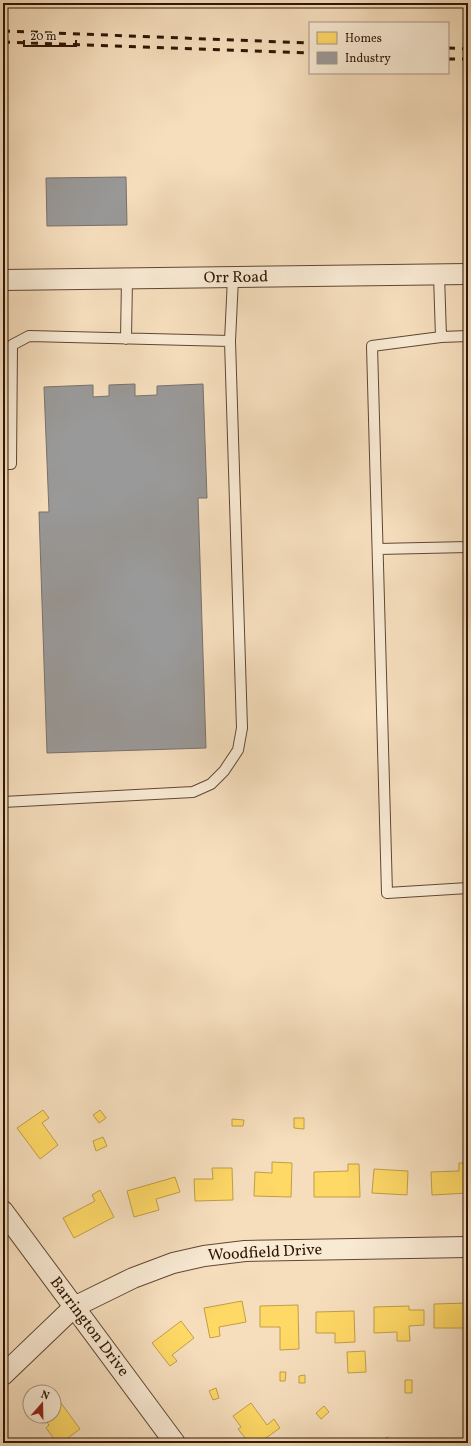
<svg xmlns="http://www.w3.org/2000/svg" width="471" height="1446" font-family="Vollkorn,serif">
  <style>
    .homes { fill: #ffd966; stroke: #c09e48 }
    .industry { fill: #999; stroke: #79716c }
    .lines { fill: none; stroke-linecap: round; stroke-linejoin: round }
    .service-casing { stroke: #604732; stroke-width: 12 }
    .minor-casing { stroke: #604732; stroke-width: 22 }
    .service { stroke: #f9ead4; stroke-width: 10 }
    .minor { stroke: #f9ead4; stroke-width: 20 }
    .rail { stroke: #2e1503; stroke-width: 3; stroke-dasharray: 7 7; stroke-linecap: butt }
    .labels { text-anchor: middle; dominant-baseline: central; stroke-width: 4; stroke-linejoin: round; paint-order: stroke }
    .street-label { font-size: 16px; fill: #2e1503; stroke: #f9ead4 }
  </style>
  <rect width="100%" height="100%" fill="#f6debd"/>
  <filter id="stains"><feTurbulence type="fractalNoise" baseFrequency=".005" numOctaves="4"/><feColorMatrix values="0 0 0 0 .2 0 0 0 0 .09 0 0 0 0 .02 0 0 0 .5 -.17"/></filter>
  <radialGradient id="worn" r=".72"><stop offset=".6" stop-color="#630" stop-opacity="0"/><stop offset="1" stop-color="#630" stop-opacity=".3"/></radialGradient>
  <path class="homes" d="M43,1110L49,1118L42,1123L58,1145L40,1159L17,1128Z
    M100,1110L106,1118L99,1123L93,1115Z
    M294,1118H304V1129L294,1128Z
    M232,1119L244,1120L243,1126H232Z
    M103,1137L107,1146L96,1151L93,1141Z
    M272,1162L292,1163L291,1197L254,1196L255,1172L272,1173Z
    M459,1163H468V1193L432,1195L431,1172L459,1171Z
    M348,1164H359L360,1197H314V1172L348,1171Z
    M212,1168H232L233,1200L195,1201L194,1179H213Z
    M374,1169L408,1171L407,1195L372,1193Z
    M175,1177L180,1192L156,1199L159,1210L134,1217L127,1191Z
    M100,1190L114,1217L74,1238L63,1218L95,1201L92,1195Z
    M242,1301L246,1322L219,1327L220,1336L210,1338L204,1308Z
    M468,1303V1328H434V1304Z
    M298,1305L299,1349L280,1350V1327H260V1306Z
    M409,1306V1310H424V1325L409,1326L410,1341H397V1332L374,1333V1307Z
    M354,1311L355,1342L335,1343V1333H316V1312Z
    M181,1321L194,1338L172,1355L177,1361L170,1366L152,1343Z
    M365,1351L366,1372L348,1373L347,1352Z
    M280,1372H286L285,1381H280Z
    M305,1375V1383H299V1376Z
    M405,1380H412V1393H405Z
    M216,1388L219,1398L213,1400L209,1391Z
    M61,1403L80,1429L61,1443H57L46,1428L49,1425L42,1416H54V1408Z
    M251,1403L267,1425L274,1419L280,1428L259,1443H249L238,1429L241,1427L233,1416Z
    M324,1406L329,1412L321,1419L316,1413Z
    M388,1437L391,1443H377V1442Z"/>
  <path class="industry" d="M126,177L127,225L47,226L46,178Z
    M3,219L5,222L6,229L3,236Z
    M135,384V396L157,395V386L203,384L207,498H198L206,748L47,753L39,512H49L44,387L93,385V397L109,396V385Z"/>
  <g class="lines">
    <defs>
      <path id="service" d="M439,275L441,337
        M468,336L441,337L372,346L387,893L468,888
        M126,339L127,279
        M230,341L233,278
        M3,464H11L12,345L29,336L230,341L242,728L238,750L224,771L211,784L193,792L3,802
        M378,549L468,547"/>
      <path id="minor" d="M3,280L468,274
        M3,1211L175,1443
        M3,1375L74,1307L133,1278L173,1263L204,1256L245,1251L468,1247"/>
    </defs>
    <use href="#service" class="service-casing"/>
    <use href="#minor" class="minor-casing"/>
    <use href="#service" class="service"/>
    <use href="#minor" class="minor"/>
    <path class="rail" d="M3,31L310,43
      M3,42L310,53
      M448,48L468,49
      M448,59H468"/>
  </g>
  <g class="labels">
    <g class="street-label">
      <text transform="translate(236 278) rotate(-1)">Orr Road</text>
      <text transform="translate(265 1253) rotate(-3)">Woodfield Drive</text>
      <text transform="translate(89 1327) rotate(53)">Barrington Drive</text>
    </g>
  </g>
  <rect width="471" height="1446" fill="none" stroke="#f6debd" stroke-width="16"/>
  <rect x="4" y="4" width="463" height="1438" fill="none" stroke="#2e1503" stroke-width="2"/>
  <rect x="8" y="8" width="455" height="1430" fill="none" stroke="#2e1503"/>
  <rect x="309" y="22" width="140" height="52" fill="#f9ead4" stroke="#a89580"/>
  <rect x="317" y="32" width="20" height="12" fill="#ffd966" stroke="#a89580"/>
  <text x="345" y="42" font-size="12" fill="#2e1503">Homes</text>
  <rect x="317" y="52" width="20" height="12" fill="#999999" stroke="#a89580"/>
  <text x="345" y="62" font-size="12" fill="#2e1503">Industry</text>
  <g transform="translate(42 1404) rotate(20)"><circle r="19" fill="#f9ead4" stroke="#a89580"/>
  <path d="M0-3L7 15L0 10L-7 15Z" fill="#8f2418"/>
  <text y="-6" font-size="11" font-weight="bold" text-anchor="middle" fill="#2e1503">N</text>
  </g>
  <path d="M24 40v6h52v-6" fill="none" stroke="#2e1503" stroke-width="2"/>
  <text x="30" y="40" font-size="12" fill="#2e1503" stroke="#f9ead4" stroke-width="3" paint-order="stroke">20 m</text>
  <rect width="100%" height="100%" filter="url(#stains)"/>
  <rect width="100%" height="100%" fill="url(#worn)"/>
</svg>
